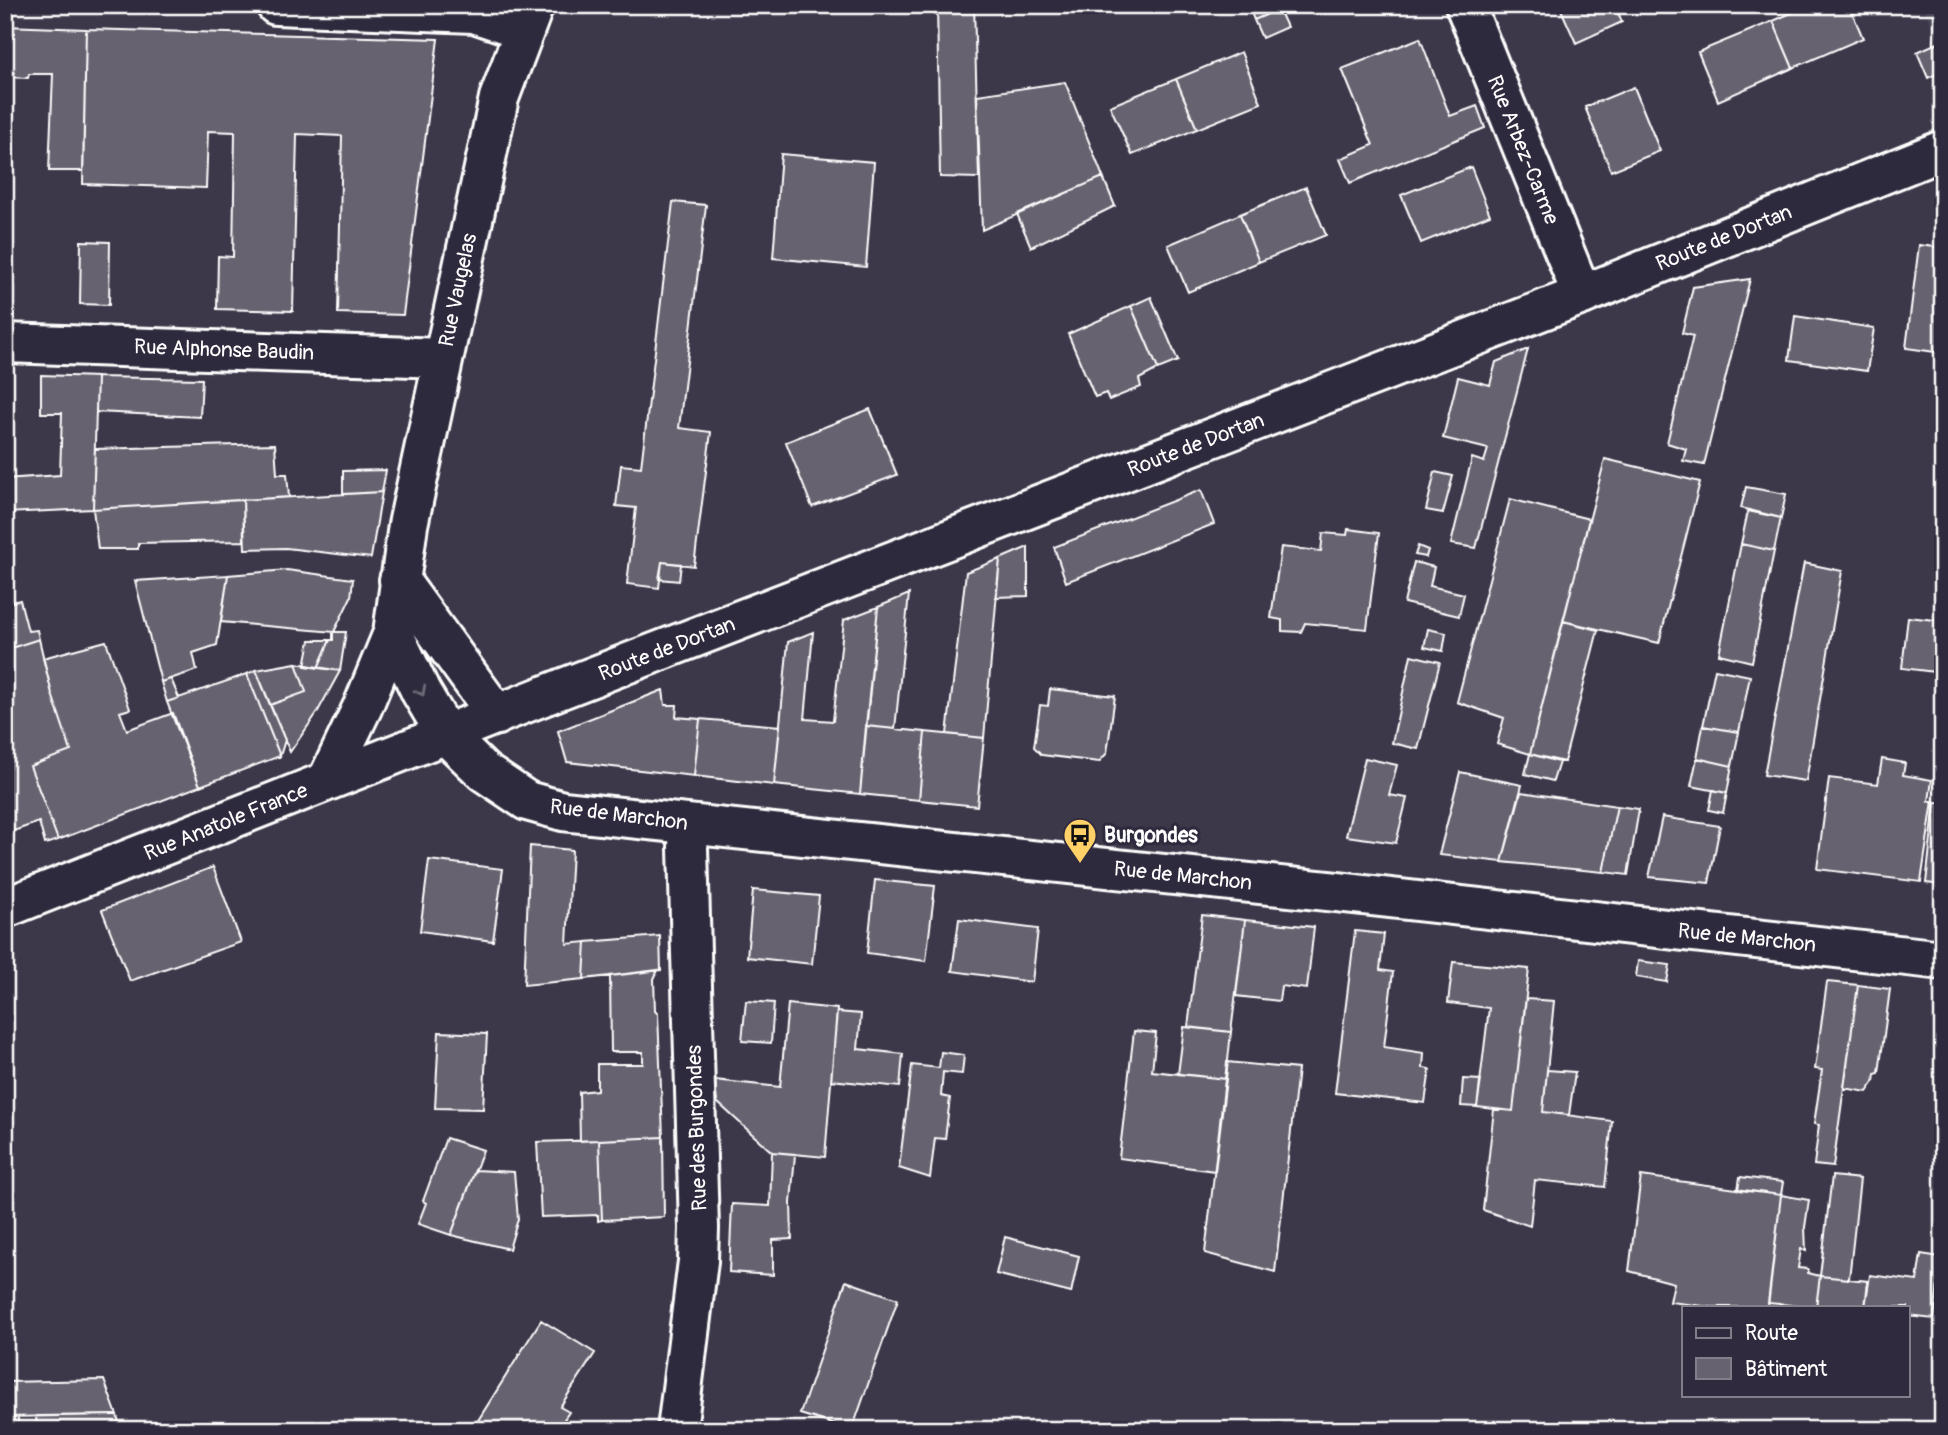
<svg xmlns="http://www.w3.org/2000/svg" width="1948" height="1435" font-family="Pangolin,sans-serif">
  <style>
    .built { fill: #494455 }
    .building { fill: #666270; stroke: #fff; stroke-width: 2 }
    .lines { fill: none; stroke-linecap: round; stroke-linejoin: round }
    .street-casing { stroke: #fff; stroke-width: 44 }
    .secondary-casing { stroke: #fff; stroke-width: 44 }
    .street { stroke: #2f2a3d; stroke-width: 38 }
    .secondary { stroke: #2f2a3d; stroke-width: 38 }
    .oneway { stroke: #6d6a77 }
    .labels { text-anchor: middle; dominant-baseline: central; stroke-width: 6; stroke-linejoin: round; paint-order: stroke }
    .street-label { font-size: 21px; fill: #fff; stroke: #2f2a3d }
    .poi-label { font-size: 21px; font-weight: bold; fill: #fff; stroke: #2f2a3d; text-anchor: start }
  </style>
  <rect width="100%" height="100%" fill="#3c3749"/>
  <filter id="ink" filterUnits="userSpaceOnUse"><feTurbulence type="fractalNoise" baseFrequency=".0143" numOctaves="2"/><feDisplacementMap in="SourceGraphic" scale="14" xChannelSelector="R" yChannelSelector="G"/><feConvolveMatrix kernelMatrix="1 2 1 2 8 2 1 2 1" color-interpolation-filters="sRGB"/></filter>
  <g filter="url(#ink)">
    <path class="built" d="M1923,5H1943V51Z"/>
    <path class="building" d="M937,5H974L979,178L940,177Z
      M1253,5H1278L1281,14H1268L1254,20L1249,7Z
      M1559,5H1615L1622,22L1576,43Z
      M1809,5H1849L1863,38L1793,68L1773,21Z
      M1268,14H1281L1287,27L1262,38L1254,20Z
      M1773,21L1793,68L1718,101L1698,52Z
      M5,26L86,29L83,171H49L53,74H29L28,78L5,77Z
      M86,29L438,39L403,315L338,313L342,136L297,134L293,311L217,309L218,256L233,257L235,132L208,131L206,188L83,184Z
      M1420,38L1450,116L1477,106L1485,128L1350,183L1340,159L1373,145L1342,69Z
      M1937,43L1943,56V71L1928,78L1917,52Z
      M1241,52L1261,103L1197,129L1176,79Z
      M1176,79L1197,129L1132,155L1110,106Z
      M1065,82L1103,177L982,230L977,95Z
      M1634,87L1660,151L1611,171L1585,107Z
      M781,154L874,162L866,267L773,258Z
      M1471,167L1490,215L1421,243L1401,195Z
      M1103,177L1115,206L1031,247L1017,214Z
      M1306,187L1326,235L1259,262L1240,214Z
      M673,202L706,205L679,428L711,432L694,566L662,562L659,588L627,584L636,508L616,506L621,465L641,467Z
      M1240,214L1259,262L1188,292L1168,245Z
      M81,241L110,242L109,305L80,304Z
      M1919,245L1943,248V353L1906,348Z
      M1750,279L1704,465L1683,461L1686,449L1667,443L1693,336L1682,333L1693,287Z
      M1151,297L1178,361L1158,369L1131,306Z
      M1131,306L1158,369L1139,379L1141,387L1109,400L1106,393L1095,397L1068,334Z
      M1795,316L1874,328L1867,371L1789,360Z
      M1528,349L1476,548L1451,544L1472,458L1484,462L1488,449L1443,438L1458,377L1490,385L1496,362Z
      M41,375L97,377L93,509L5,513V479L60,475L62,413H41Z
      M97,377L202,379L200,417L96,412Z
      M870,409L897,475L812,507L786,442Z
      M275,444L277,474H287L289,497L93,509L95,449Z
      M1605,459L1700,482L1659,643L1563,621Z
      M386,470L382,492L343,494V471Z
      M1435,472L1453,476L1443,513L1426,510Z
      M1746,487L1786,494L1781,518L1741,508Z
      M1201,490L1214,524L1066,582L1054,547Z
      M382,492L371,558L286,548L245,549L243,500Z
      M1510,499L1589,519L1530,754L1497,744L1504,718L1457,702Z
      M243,500L244,541L138,543V549H98L93,509Z
      M1748,511L1781,518L1774,551L1741,544Z
      M1348,529L1379,533L1367,629L1305,623L1301,632L1282,631V620L1271,618L1281,547L1321,551L1323,533L1347,535Z
      M1741,544L1774,551L1752,662L1719,654Z
      M1418,546L1428,550L1426,557L1415,555Z
      M1028,547V596L996,597L1000,559Z
      M1000,559L984,738L947,734L966,572Z
      M662,562L681,564L679,581L659,579Z
      M1414,562L1434,567L1430,586L1464,594L1459,616L1404,603Z
      M1804,563L1842,571L1806,781L1764,775Z
      M287,570L353,579L351,597L334,632L221,622L228,575Z
      M228,575L217,645L193,653L197,670L161,682L135,581Z
      M909,594L895,729L866,726L878,607Z
      M20,600L28,631L37,630L39,639L11,648L5,657V604Z
      M878,607L860,794L774,785L788,642L813,632L805,719L833,721L844,620Z
      M1908,617L1943,621V673L1902,668Z
      M1563,621L1598,630L1564,762L1530,754Z
      M1428,629L1446,633L1443,651L1424,647Z
      M333,632H346L340,671L318,668L330,640H333Z
      M39,639L52,694L71,751L30,766L58,840L45,844L39,822L5,834V657L11,648Z
      M310,640H330L318,668L305,666Z
      M106,641L130,709L120,712L127,730L173,713L200,786L58,840L30,766L71,751L52,694L43,658Z
      M1411,655L1440,662L1418,749L1392,743Z
      M296,663L306,692L270,705L256,670Z
      M296,663L340,671L317,713L290,752L270,705L306,692Z
      M1715,669L1750,676L1739,732L1703,726Z
      M256,670L285,740L280,756L247,674Z
      M247,674L280,756L200,786L167,702Z
      M171,679L179,698L167,702L161,682Z
      M1050,689L1115,696L1107,753L1099,762L1042,755L1034,747L1040,705L1048,706Z
      M663,690L665,705H677L676,717L700,719L694,776L567,762L558,731Z
      M700,719L780,726L774,785L694,776Z
      M866,726L925,732L919,800L860,794Z
      M1703,726L1739,732L1732,766L1697,758Z
      M925,732L984,738L977,806L919,800Z
      M1530,754L1559,762L1553,781L1525,774Z
      M1365,758L1397,765L1389,795L1407,798L1396,843L1346,836Z
      M1697,758L1732,766L1727,793L1691,786Z
      M1882,759L1905,763L1903,775L1932,780L1929,801H1933L1921,882L1817,869L1829,778L1878,784Z
      M1460,772L1522,785L1502,862L1439,855Z
      M1713,790L1727,793L1723,813L1709,810Z
      M1521,792L1617,806L1603,872L1502,862Z
      M1935,802L1943,803V885L1926,883Z
      M1617,806L1639,809L1628,875L1603,872Z
      M1662,817L1720,826L1709,883L1649,877Z
      M530,846L572,850L567,944L586,942L584,979L524,985Z
      M429,860L503,869L493,941L420,931Z
      M213,867L241,942L130,981L102,910Z
      M875,880L935,886L926,961L867,953Z
      M753,890L819,896L812,964L747,957Z
      M1202,915L1245,920L1231,1032L1188,1027Z
      M959,919L1038,929L1032,982L952,971Z
      M1245,920L1314,927L1307,989L1281,986L1279,1001L1236,996Z
      M1355,931L1384,934L1380,970L1393,972L1384,1047L1424,1053L1423,1068L1430,1069L1425,1103L1335,1093Z
      M660,936L661,970L584,979L586,942Z
      M1638,961L1670,965L1667,982L1636,977Z
      M1453,962L1529,969L1513,1111L1477,1107L1489,1008L1448,1003Z
      M658,970L654,979L655,1011L658,1014L663,1137L580,1141L579,1092L597,1090V1064H643V1052H611L610,976Z
      M1827,982L1858,985L1833,1167L1814,1165L1819,1125L1814,1124L1822,1070L1815,1069Z
      M1858,985L1890,989L1879,1073L1875,1074L1874,1082L1867,1092L1844,1088Z
      M1526,999L1554,1001L1543,1112L1612,1121L1605,1187L1535,1180L1530,1226L1483,1210L1494,1109L1513,1111Z
      M746,1001L774,1003L771,1043L742,1041Z
      M788,1004L837,1009L825,1157L772,1152L717,1102L714,1080L780,1087Z
      M837,1012L861,1014L858,1049L903,1054L900,1087L831,1080Z
      M1184,1027L1231,1032L1226,1079L1178,1074Z
      M1134,1031L1156,1033L1152,1071L1226,1079L1215,1171L1119,1158Z
      M439,1032L487,1034L483,1109L435,1108Z
      M1943,1040V1144L1932,1143Z
      M941,1052L964,1055L962,1074L943,1072L941,1096L950,1098L945,1139L935,1138L930,1178L899,1168L912,1065L939,1068Z
      M1227,1062L1298,1069L1275,1272L1205,1253Z
      M1547,1070L1575,1072L1569,1115L1543,1112Z
      M1463,1079L1481,1080L1477,1107L1461,1106Z
      M663,1137L664,1217L602,1220L599,1140Z
      M446,1138L483,1150L451,1235L418,1224L426,1203L423,1201Z
      M599,1140L602,1220L598,1221V1215L541,1217L537,1142Z
      M772,1152L795,1154L791,1203L792,1239L773,1240V1275L729,1272L732,1204L770,1206Z
      M475,1170L514,1172L518,1219L509,1249L451,1235Z
      M1641,1176L1781,1195L1768,1307H1711L1670,1302L1674,1283L1629,1271Z
      M1832,1176L1860,1179L1849,1279L1820,1276Z
      M1740,1177L1783,1182L1781,1195L1738,1190Z
      M1781,1195L1809,1200L1805,1227L1806,1251L1801,1249L1798,1268L1808,1269V1273L1820,1276L1816,1307L1768,1303Z
      M1005,1237L1079,1256L1071,1293L996,1274Z
      M1921,1254L1941,1257L1934,1319L1908,1316V1307H1865L1870,1275L1917,1281Z
      M1820,1276L1868,1281L1865,1307H1816Z
      M846,1281L898,1299L852,1430L800,1414Z
      M541,1320L595,1353L560,1407L569,1412L558,1428L550,1423L546,1430H472Z
      M104,1380L117,1415L5,1417V1382Z
      M117,1415L121,1430H37L36,1416Z
      M5,1417H18V1430H5Z"/>
    <g class="lines">
      <defs>
        <path id="street" d="M276,5L474,13L524,30
          M1465,5L1582,295
          M5,343L443,358
          M677,1430L698,1261L699,1228L688,848L689,825"/>
        <path id="secondary" d="M534,5L499,98L408,525L393,633L421,692L447,736L484,772L527,801L563,811L1337,892L1943,960
          M399,580L497,715
          M327,781L363,706L393,633
          M5,908L561,689L1582,295L1943,150"/>
      </defs>
      <use href="#street" class="street-casing"/>
      <use href="#secondary" class="secondary-casing"/>
      <use href="#street" class="street"/>
      <use href="#secondary" class="secondary"/>
    </g>
    <defs><path id="oneway-chevron" d="M-2-3.5L2.5 0L-2 3.5" fill="none" stroke-width="1.6" stroke-linecap="round" stroke-linejoin="round" transform="scale(1.75)"/></defs>
    <use class="oneway" href="#oneway-chevron" transform="translate(421 691) rotate(62)"/>
  </g>
  <defs>
    <symbol id="bus-pin" viewBox="-11 -11 22 30"><path d="M0 17L-7.5 6A9.5 9.5 0 1 1 7.5 6Z" fill="#ffd166" stroke="#2f2a3d"/><path d="M-5-6H5V4H4V6H2V4H-2V6H-4V4H-5ZM-3.5-4V0h7V-4ZM-3.5 1.2v1.5H-2V1.2ZM2 1.2v1.5H3.5V1.2Z" fill="#111"/></symbol>
  </defs>
  <g fill-rule="evenodd">
    <use href="#bus-pin" x="1061" y="816" width="38" height="52"/>
  </g>
  <g class="labels">
    <g class="street-label">
      <text transform="translate(1523 150) rotate(68)">Rue Arbez-Carme</text>
      <text transform="translate(1724 238) rotate(-22)">Route de Dortan</text>
      <text transform="translate(458 290) rotate(-78)">Rue Vaugelas</text>
      <text transform="translate(224 350) rotate(2)">Rue Alphonse Baudin</text>
      <text transform="translate(1196 445) rotate(-21)">Route de Dortan</text>
      <text transform="translate(667 649) rotate(-21)">Route de Dortan</text>
      <text transform="translate(619 815) rotate(7)">Rue de Marchon</text>
      <text transform="translate(226 822) rotate(-22)">Rue Anatole France</text>
      <text transform="translate(1183 876) rotate(6)">Rue de Marchon</text>
      <text transform="translate(1747 938) rotate(6)">Rue de Marchon</text>
      <text transform="translate(697 1128) rotate(-92)">Rue des Burgondes</text>
    </g>
    <g class="poi-label">
      <text x="1104" y="835">Burgondes</text>
    </g>
  </g>
  <rect width="1948" height="1435" fill="none" stroke="#2f2a3d" stroke-width="28"/>
  <rect x="14" y="14" width="1920" height="1407" fill="none" stroke="#fff" stroke-width="2.5" filter="url(#ink)"/>
  <rect x="1682" y="1306" width="228" height="91" fill="#2f2a3d" stroke="#827f8b" stroke-width="2"/>
  <rect x="1696" y="1328" width="35" height="10" fill="#2f2a3d" stroke="#827f8b" stroke-width="2"/>
  <text x="1745" y="1340" font-size="21" fill="#ffffff">Route</text>
  <rect x="1696" y="1358" width="35" height="21" fill="#666270" stroke="#827f8b" stroke-width="2"/>
  <text x="1745" y="1376" font-size="21" fill="#ffffff">Bâtiment</text>
</svg>
